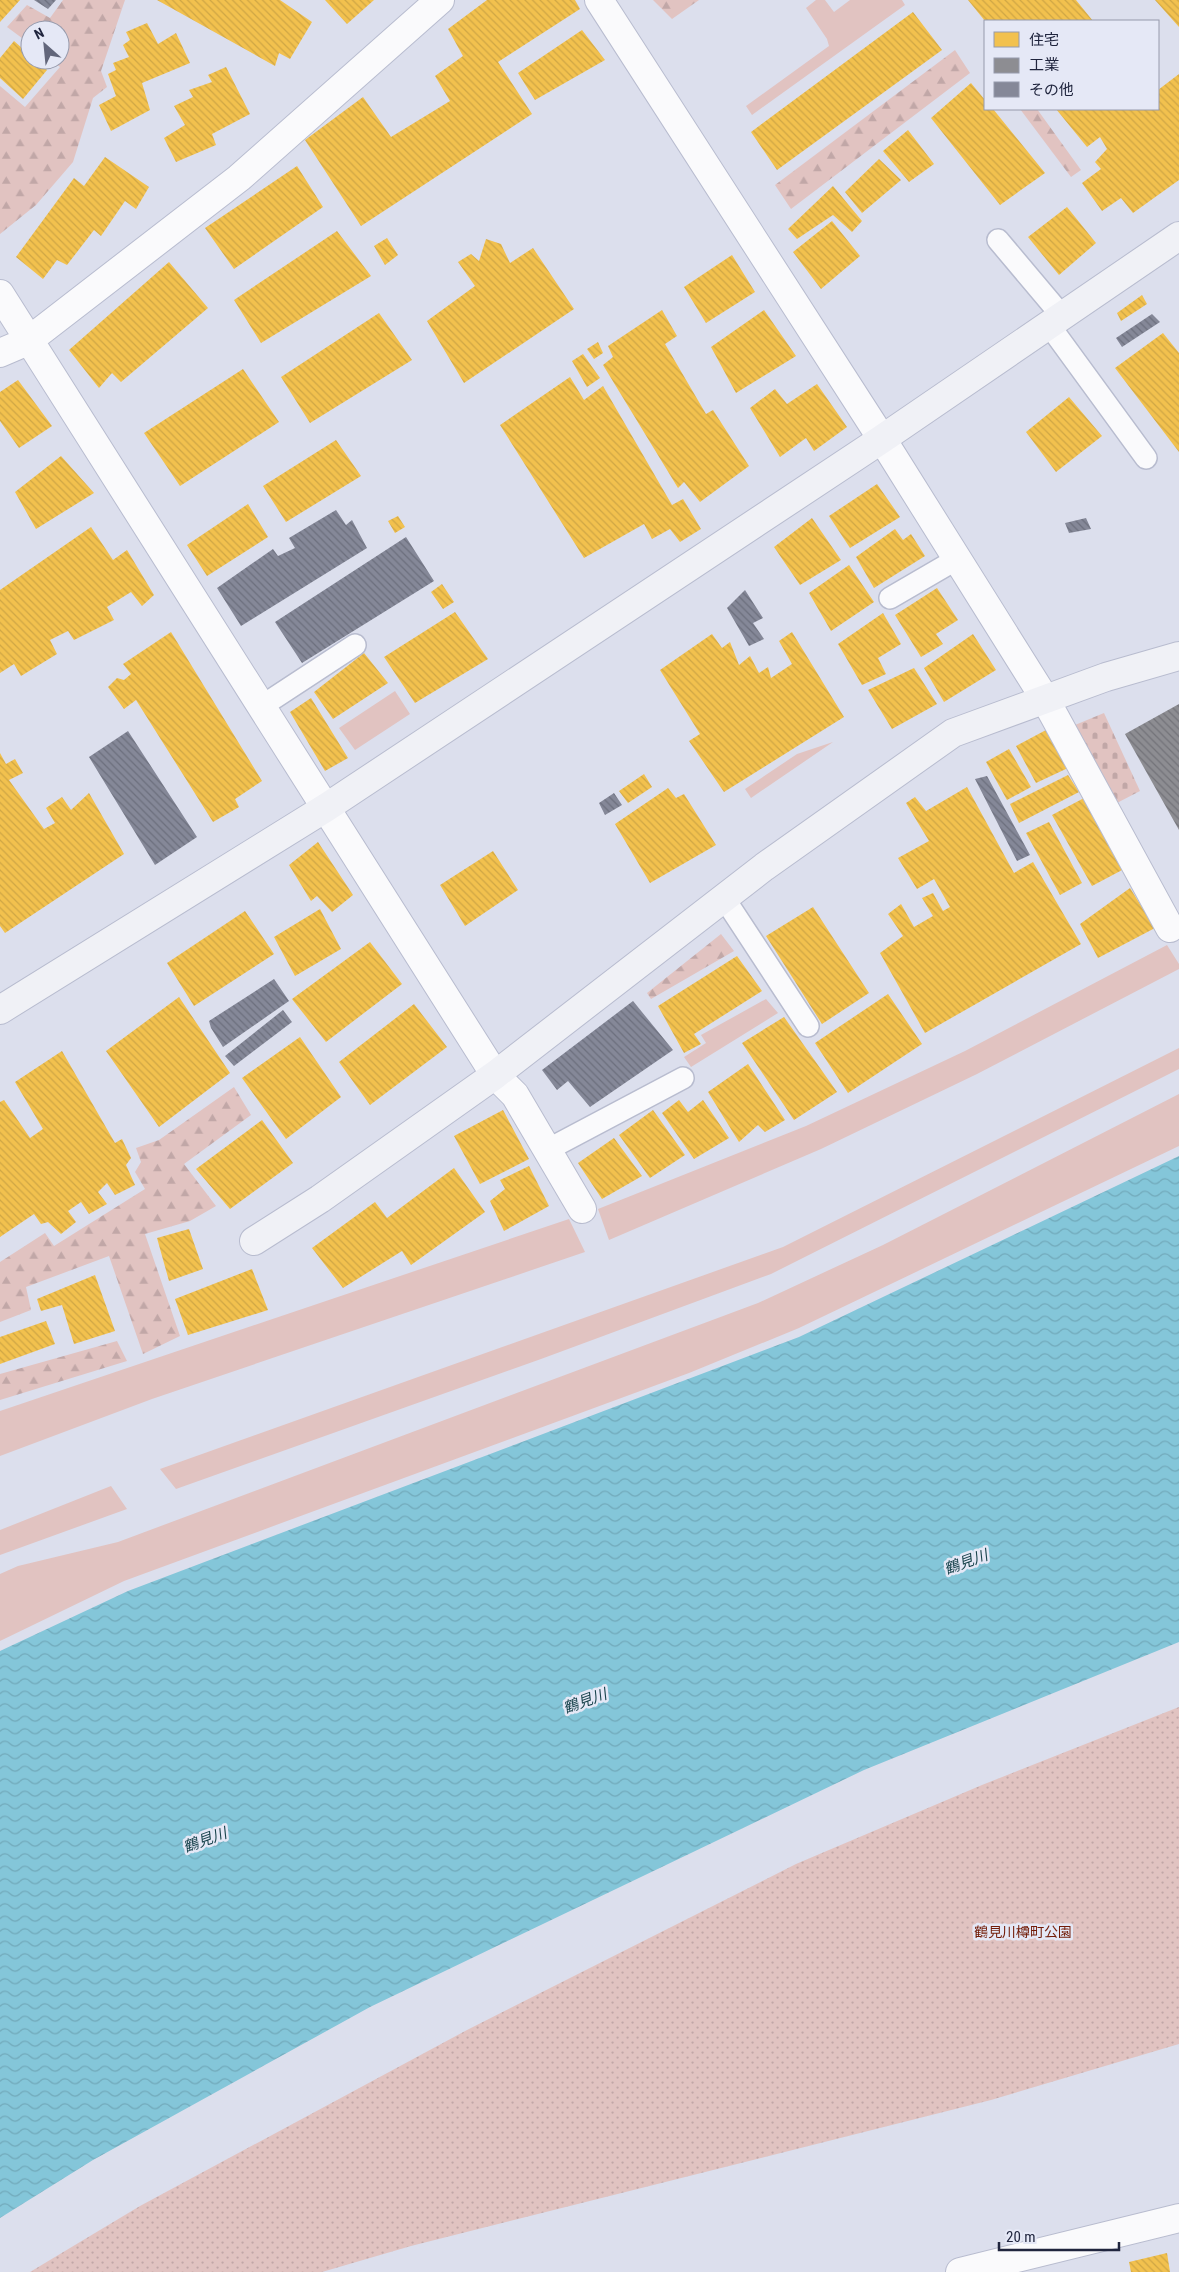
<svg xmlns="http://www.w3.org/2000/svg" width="1179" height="2272" font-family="'Roboto Condensed','Noto Sans JP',sans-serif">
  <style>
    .green { fill: #e1c3c1 }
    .forest { fill: url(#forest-firs) }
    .cemetery { fill: url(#cemetery-stones) }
    .park { fill: url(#park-dots) }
    .water { fill: url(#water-waves) }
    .homes { fill: url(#homes-back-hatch) }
    .industry { fill: url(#industry-back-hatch) }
    .building { fill: url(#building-back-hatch) }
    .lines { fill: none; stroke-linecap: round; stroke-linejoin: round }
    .lane-casing { stroke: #b8bccf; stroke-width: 24 }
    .street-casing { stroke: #b8bccf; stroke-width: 30 }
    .secondary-casing { stroke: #b8bccf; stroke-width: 30 }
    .lane { stroke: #fafafc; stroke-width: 21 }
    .street { stroke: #fafafc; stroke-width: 28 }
    .secondary { stroke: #f0f1f6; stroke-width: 28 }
    .labels { text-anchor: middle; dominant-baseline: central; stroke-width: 5; stroke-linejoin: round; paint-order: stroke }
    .park-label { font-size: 14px; fill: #721c08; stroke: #e5e8f6 }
    .water-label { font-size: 15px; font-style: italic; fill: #19444d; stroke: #e5e8f6 }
  </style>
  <defs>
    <pattern id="forest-firs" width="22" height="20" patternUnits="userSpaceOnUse" patternTransform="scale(1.25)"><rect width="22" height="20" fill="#e1c3c1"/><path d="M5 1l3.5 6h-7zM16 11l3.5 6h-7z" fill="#c1a7a7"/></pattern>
    <pattern id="cemetery-stones" width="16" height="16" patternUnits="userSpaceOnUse" patternTransform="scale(1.25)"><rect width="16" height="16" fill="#e1c3c1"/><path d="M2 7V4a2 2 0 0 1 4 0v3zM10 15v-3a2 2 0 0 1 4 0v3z" fill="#c1a7a7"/></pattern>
    <pattern id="park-dots" width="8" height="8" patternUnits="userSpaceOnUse" patternTransform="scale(1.25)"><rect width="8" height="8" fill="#e1c3c1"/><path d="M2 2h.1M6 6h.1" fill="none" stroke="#c1a7a7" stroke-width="1.8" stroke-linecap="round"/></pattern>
    <pattern id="water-waves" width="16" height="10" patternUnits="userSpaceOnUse" patternTransform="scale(1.25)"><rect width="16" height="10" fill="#84c6d9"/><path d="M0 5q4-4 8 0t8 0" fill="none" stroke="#72aabb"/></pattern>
    <pattern id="homes-back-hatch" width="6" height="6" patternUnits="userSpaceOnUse" patternTransform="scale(1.25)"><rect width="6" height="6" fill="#f2c14e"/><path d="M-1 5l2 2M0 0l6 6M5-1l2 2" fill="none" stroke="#cfa645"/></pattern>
    <pattern id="industry-back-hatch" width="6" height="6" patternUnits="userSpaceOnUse" patternTransform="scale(1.25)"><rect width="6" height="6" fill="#8d8d92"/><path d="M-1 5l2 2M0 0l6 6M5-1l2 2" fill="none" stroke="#737379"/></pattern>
    <pattern id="building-back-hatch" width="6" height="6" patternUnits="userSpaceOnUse" patternTransform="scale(1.25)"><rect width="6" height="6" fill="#858898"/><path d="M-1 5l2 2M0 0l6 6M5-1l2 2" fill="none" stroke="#6c6f7d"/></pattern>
  </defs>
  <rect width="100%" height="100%" fill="#dcdfed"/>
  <path class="green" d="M816,0H825L834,12L850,0H902L905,5L752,115L746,106L829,46L827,39L806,8Z
    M395,691L410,714L355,750L339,728Z
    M833,742L751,798L745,789L797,754Z
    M1167,945L1179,964V969L977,1074L821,1149L609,1240L598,1209L806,1126L965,1051Z
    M766,999L778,1013L691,1067L684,1057L706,1043L701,1035Z
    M1179,1048V1069L771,1274L541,1359L176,1489L160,1469L783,1247Z
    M1179,1094V1146L799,1328L689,1373L124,1581L0,1641V1574L18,1566L118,1542L758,1303L883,1245Z
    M569,1219L585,1252L152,1399L0,1456V1411Z
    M111,1486L127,1509L0,1555V1530Z"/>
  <path class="forest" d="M63,0H125L101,71L107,87L93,98L73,162L36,205L0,234V86L25,107L60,67L51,60H60V30H30V44L7,27L27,5L50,18Z
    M653,0H699L672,19Z
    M955,50L970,73L791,209L775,185Z
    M1020,109H1037L1081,170L1071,177Z
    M721,934L734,951L651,999L647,993Z
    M234,1087L251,1115L184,1164L216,1206L190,1221L145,1234L180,1336L143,1354L109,1256L26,1287L31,1310L0,1322V1262L45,1233L54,1246L145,1189L135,1172L141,1162L136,1148L159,1140Z
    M117,1341L127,1361L0,1400V1374Z"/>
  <path class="cemetery" d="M1104,713L1140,791L1115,804L1075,725Z"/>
  <path class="park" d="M1179,1707V2044L991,2100L411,2246L322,2272H30L140,2206L467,2030L796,1864L982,1785Z"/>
  <path class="water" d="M1179,1156V1642L864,1770L370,2007L93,2160L0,2218V1651L128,1591L799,1337Z"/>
  <path class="homes" d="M0,0H20L0,22Z
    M157,0H280L312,22L290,59L279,53L275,66Z
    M325,0H374L347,24Z
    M487,0H575L580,9L498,62L532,114L361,226L305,140L363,97L391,137L450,101L435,76L463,56L448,29Z
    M968,0H1076L1093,21H985Z
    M1155,0H1179V27Z
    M913,12L942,50L777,170L751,132Z
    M147,23L158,44L176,33L190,63L142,83L150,110L111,131L99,105L116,96L108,74L116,70L113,63L129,57L123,45L130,40L126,32Z
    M582,30L605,60L535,100L518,73Z
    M14,41L30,55V60H36L47,70L23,99L0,78V58Z
    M226,67L250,114L212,134L216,145L176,162L164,138L185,125L174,106L193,97L189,90L212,82L208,75Z
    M1179,74V180L1133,213L1121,198L1102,211L1082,183L1101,169L1095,162L1107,149L1100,137L1087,147L1056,109H1158V90Z
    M971,83L985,100V109H993L1045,173L1000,205L931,118Z
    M908,130L934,164L909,182L883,151Z
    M105,157L149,187L136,209L125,201L101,236L94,230L67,265L57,260L43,279L16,257L74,178L84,186Z
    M879,159L901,180L862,213L845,192Z
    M297,166L323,207L234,269L205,228Z
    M833,186L862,221L852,232L833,215L797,239L788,229Z
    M1067,207L1096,243L1059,275L1028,237Z
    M832,221L860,256L821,289L793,252Z
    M337,231L371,276L261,343L234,300Z
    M387,238L398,255L385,265L374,246Z
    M486,239L501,244L510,263L533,248L574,309L464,383L427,321L475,286L458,262L471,254L479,261Z
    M732,255L755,292L706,323L684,287Z
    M169,262L208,308L121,382L112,373L99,388L69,350Z
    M1142,295L1147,304L1121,321L1117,313Z
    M662,310L677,336L665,344L706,414L713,410L749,466L700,502L684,482L678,488L603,365L613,357L608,346Z
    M764,310L796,356L736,393L711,347Z
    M379,313L412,360L310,423L281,377Z
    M1163,333L1179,353V452L1115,368Z
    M598,342L603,353L594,359L587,349Z
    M583,354L600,378L587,387L572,361Z
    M243,369L279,422L180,486L144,433Z
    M570,377L584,400L603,386L672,505L683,499L701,529L680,542L670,529L652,539L644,524L584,558L500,425Z
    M18,380L52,426L19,448L0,421V392Z
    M817,384L847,427L814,451L806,438L780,457L750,408L775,389L787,404Z
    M1069,397L1102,436L1056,472L1026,432Z
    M336,440L361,476L286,522L263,486Z
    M61,456L94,493L36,529L15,492Z
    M877,484L900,517L850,548L829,516Z
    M248,504L268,537L207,576L187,545Z
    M398,516L405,527L395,533L388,521Z
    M812,518L841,560L800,585L774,547Z
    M91,527L113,560L127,550L154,595L142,606L131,592L107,607L114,620L74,640L68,631L50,640L57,654L21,676L14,664L0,673V590Z
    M895,529L903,540L911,534L925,556L874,588L856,557Z
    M849,565L874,602L831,631L809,593Z
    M442,584L454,602L443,609L431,592Z
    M937,588L958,620L936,634L943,644L921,657L895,615Z
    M455,612L488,659L415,703L384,657Z
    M883,613L901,644L878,658L886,674L862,685L838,644Z
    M171,632L262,781L235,799L239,807L213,822L136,700L124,709L108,687L117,678L124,680L131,674L123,664Z
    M792,632L844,717L724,792L689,741L700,734L660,670L712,634L722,648L730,642L739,665L750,656L759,673L768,667L771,678L792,664L779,641Z
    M973,634L996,670L944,702L924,668Z
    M364,653L388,683L333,719L314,692Z
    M914,668L937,704L892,729L868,690Z
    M311,698L348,758L325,771L290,712Z
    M1046,730L1068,768L1036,783L1016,746Z
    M1009,749L1031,787L1007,800L986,762Z
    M0,753L6,764L15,759L23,773L9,780L44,829L55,823L46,808L62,797L71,810L89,793L124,854L5,933L0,926Z
    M644,774L652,787L628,803L619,791Z
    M1068,775L1079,792L1019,823L1010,804Z
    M967,787L1014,873L1033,862L1081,944L925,1033L880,953L903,936L888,914L901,904L914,927L933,916L922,898L933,893L943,911L950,907L934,879L917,889L898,858L929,841L906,803L915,797L926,811Z
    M668,788L676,798L684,794L716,845L650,883L615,824Z
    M1084,798L1124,869L1092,886L1052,815Z
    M1049,822L1082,883L1060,895L1026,833Z
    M318,842L353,895L332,912L317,896L311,901L289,865Z
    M493,851L518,890L465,926L440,885Z
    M1130,888L1155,928L1098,958L1080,924Z
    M813,907L869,993L822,1024L766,936Z
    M320,909L341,949L295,976L274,937Z
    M245,911L274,954L194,1006L167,963Z
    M370,942L402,984L326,1042L292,999Z
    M737,956L762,991L694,1034L701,1044L684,1053L658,1006Z
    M888,994L922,1044L848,1093L815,1043Z
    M179,997L230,1073L159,1127L106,1051Z
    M414,1004L447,1047L370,1105L339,1062Z
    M784,1017L837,1092L794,1120L742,1043Z
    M300,1037L341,1097L286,1139L242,1078Z
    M62,1051L115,1143L122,1139L131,1158L126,1165L135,1185L115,1195L107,1183L98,1192L107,1204L89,1214L81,1202L68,1211L76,1222L61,1234L48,1222L41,1224L34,1214L0,1237V1102L4,1100L30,1138L43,1129L15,1082Z
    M748,1064L785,1120L765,1132L758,1125L739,1142L708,1092Z
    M679,1100L688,1112L703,1100L729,1138L694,1159L662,1113Z
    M503,1110L529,1159L480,1184L454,1136Z
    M653,1110L685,1155L650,1178L619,1135Z
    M262,1120L293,1163L230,1209L196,1169Z
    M614,1138L642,1176L602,1199L578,1163Z
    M529,1166L549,1206L504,1231L490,1201L505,1189L500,1180Z
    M454,1168L485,1212L411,1265L402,1251L343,1288L312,1248L375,1202L387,1218Z
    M189,1229L203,1269L169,1281L157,1238Z
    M252,1269L268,1310L188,1335L175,1299Z
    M95,1275L115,1331L74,1344L62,1305L41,1311L37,1299Z
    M46,1321L55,1344L0,1364V1337Z
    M1167,2253L1170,2272H1131L1129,2262Z"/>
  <path class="industry" d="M1179,704V830L1125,734Z"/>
  <path class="building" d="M34,0H56L48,9Z
    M1152,314L1160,322L1122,347L1116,338Z
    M336,510L346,525L352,520L367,548L241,626L217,588L273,549L278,556L295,548L289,538Z
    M1086,518L1091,529L1069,533L1065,523Z
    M406,537L434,581L302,663L275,622Z
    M745,590L763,618L753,623L764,639L749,646L727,608Z
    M128,731L197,837L155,865L89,757Z
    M987,776L1030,855L1017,861L975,779Z
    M614,793L622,805L605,815L599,803Z
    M274,979L289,1001L223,1047L211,1028L209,1021Z
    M633,1001L673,1050L590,1107L568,1081L557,1090L542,1070Z
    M283,1010L292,1022L234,1066L225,1056Z"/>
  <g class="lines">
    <defs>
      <path id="lane" d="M998,240L1062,316
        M1049,325L1146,458
        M890,598L957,559
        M262,706L355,645
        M724,898L808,1026
        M547,1150L683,1078"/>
      <path id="street" d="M599,0L882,439L1045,699L1170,928
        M0,294L495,1075L515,1095L582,1209
        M0,353L28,341L239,178L440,0
        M960,2272L1179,2218"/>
      <path id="secondary" d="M0,1010L327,807L882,439L1179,236
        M254,1241L320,1199L495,1075L764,867L953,733L1106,677L1179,656"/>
    </defs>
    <use href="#lane" class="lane-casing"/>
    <use href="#street" class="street-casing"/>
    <use href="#secondary" class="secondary-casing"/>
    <use href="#lane" class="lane"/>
    <use href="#street" class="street"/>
    <use href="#secondary" class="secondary"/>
  </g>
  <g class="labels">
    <g class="park-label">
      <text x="1023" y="1932">鶴見川樽町公園</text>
    </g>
    <g class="water-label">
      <text transform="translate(966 1562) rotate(-20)">鶴見川</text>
      <text transform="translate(585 1701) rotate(-20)">鶴見川</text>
      <text transform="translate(205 1840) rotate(-20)">鶴見川</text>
    </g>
  </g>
  <rect x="984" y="20" width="175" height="90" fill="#e5e8f6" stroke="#969aac"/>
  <rect x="994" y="32" width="25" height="15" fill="#f2c14e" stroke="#969aac"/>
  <text x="1029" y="45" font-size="15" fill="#20253e">住宅</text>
  <rect x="994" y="58" width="25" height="15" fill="#8d8d92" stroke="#969aac"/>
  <text x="1029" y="70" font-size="15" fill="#20253e">工業</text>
  <rect x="994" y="82" width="25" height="15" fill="#858898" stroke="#969aac"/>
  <text x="1029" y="95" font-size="15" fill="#20253e">その他</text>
  <g transform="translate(45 45) rotate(333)"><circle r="24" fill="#e5e8f6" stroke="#969aac"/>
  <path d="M0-4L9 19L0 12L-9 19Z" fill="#62667b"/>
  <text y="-8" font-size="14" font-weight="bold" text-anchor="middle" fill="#20253e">N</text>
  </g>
  <path d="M999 2242v8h120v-8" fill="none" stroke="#20253e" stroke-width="2.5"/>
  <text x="1006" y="2242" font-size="15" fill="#20253e" stroke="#e5e8f6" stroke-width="4" paint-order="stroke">20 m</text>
</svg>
